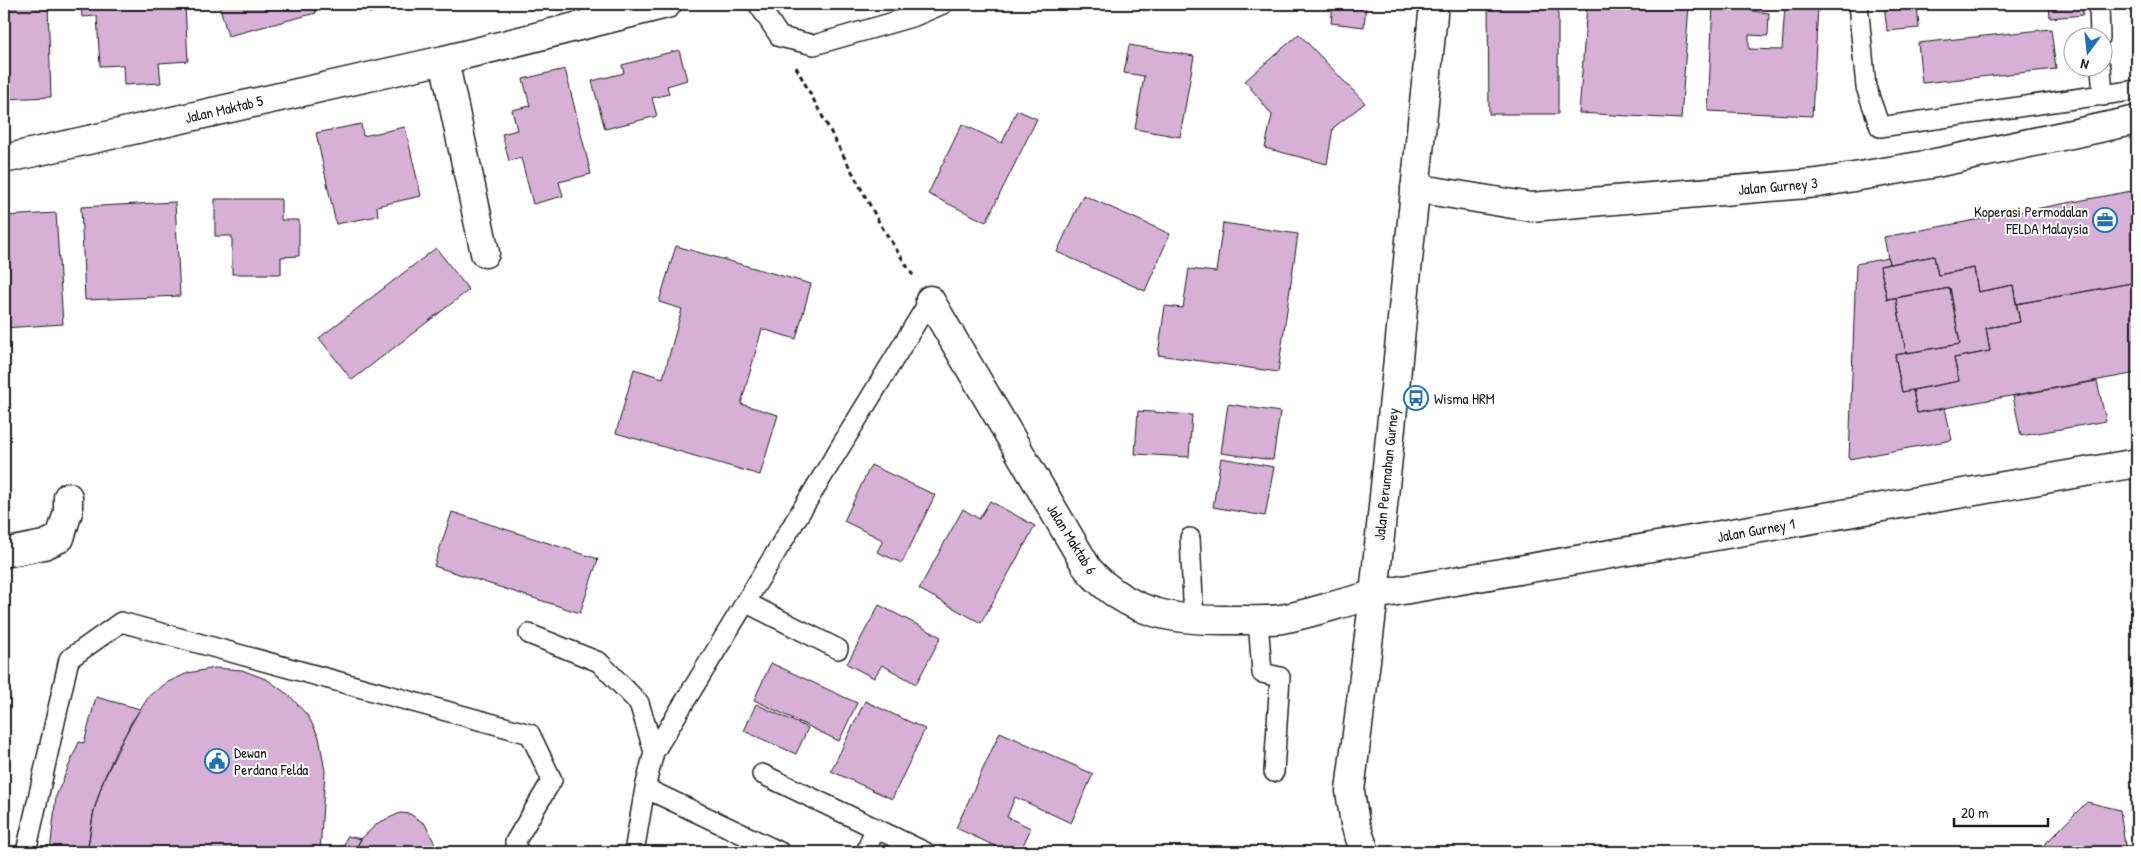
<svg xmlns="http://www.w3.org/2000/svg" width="2141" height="856" font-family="'Patrick Hand',sans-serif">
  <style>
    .built { fill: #f3e7f3 }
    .building { fill: #d7b0d8; stroke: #1c1c1c }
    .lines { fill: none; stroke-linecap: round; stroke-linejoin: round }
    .service-casing { stroke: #1c1c1c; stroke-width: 22 }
    .minor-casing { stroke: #1c1c1c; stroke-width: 31 }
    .tertiary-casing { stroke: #1c1c1c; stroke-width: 31 }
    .path { stroke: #1c1c1c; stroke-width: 3; stroke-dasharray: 5 4; stroke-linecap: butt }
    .service { stroke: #fff; stroke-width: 19 }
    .minor { stroke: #fff; stroke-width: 28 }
    .tertiary { stroke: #fff; stroke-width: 28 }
    .labels { text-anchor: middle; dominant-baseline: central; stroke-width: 4; stroke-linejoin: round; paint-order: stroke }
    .street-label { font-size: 15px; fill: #1c1c1c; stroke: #fff }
    .poi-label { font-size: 15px; fill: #1c1c1c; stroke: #fff; text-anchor: start }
  </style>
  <rect width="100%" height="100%" fill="#fff"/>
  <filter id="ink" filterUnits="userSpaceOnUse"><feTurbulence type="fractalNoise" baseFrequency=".02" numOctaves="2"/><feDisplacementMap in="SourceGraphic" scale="10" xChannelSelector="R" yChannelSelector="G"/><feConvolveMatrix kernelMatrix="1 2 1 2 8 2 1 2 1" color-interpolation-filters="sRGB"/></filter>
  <g filter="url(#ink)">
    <path class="built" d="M2137,506V560L2128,507Z"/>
    <path class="building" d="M48,4L51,97L4,99V5Z
      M81,4H185L188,61L159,63L161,83L124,85L123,65L100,66L97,16L82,17Z
      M219,4H314L316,13L228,36Z
      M367,4H406V5L369,13Z
      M1333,4H1366L1364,27L1331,23Z
      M1488,4H1558V114H1489Z
      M1587,4H1689L1681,119L1579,113Z
      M1713,4H1751V11L1769,13L1768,36L1749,35V49L1782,50L1785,4L1818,6L1812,116L1708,111Z
      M1884,4H1917L1919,28L1887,31Z
      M2049,4H2082L2083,15L2050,18Z
      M2051,29L2056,69L1922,83L1918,43Z
      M1299,34L1365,103L1333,128L1327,164L1265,148L1272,115L1245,81Z
      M1129,45L1194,56L1180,137L1135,129L1144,76L1124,73Z
      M679,50L687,80L667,86L669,94L652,98L657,116L605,129L592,81L624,73L622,65Z
      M565,69L591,174L559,182L563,196L533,204L521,158L509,161L502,134L517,130L512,110L530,106L523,79Z
      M1017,110L1037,119L986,222L928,194L962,124L1002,143Z
      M361,124L363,136L405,127L421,196L377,206L378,216L336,224L316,133Z
      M2137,190V282L2016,304L2013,285L1978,292L1974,268L1938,275L1934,256L1889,264L1884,237Z
      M1083,195L1170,234L1145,291L1057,252Z
      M215,199H281V220H299V256L281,257V274H232V236H215Z
      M175,202L180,296L85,300L81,207Z
      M56,213L63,324L4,328V216Z
      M1223,223L1298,234L1278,372L1158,355L1165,306L1183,308L1189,269L1216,272Z
      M676,246L811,284L796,339L762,329L741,404L778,415L760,475L616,433L634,369L663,378L682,309L659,302Z
      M436,248L469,290L352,380L319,338Z
      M1934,256L1938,275L1974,268L1978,292L2013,285L2020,322L1986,328L1990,351L1954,358L1959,381L1902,392L1895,355L1960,344L1950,288L1887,299L1880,266Z
      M1888,258L1889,264L1880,266L1887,299L1896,298L1906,353L1895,355L1902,392L1913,390L1917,413L1945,408L1952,440L1849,459L1856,264Z
      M2137,282V373L1917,413L1913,390L1959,381L1954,358L1990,351L1986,328L2020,322L2016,304Z
      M1950,288L1960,344L1906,353L1896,298Z
      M2097,381L2106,421L2021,436L2013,396Z
      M1228,404L1280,412L1273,460L1221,453Z
      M1138,411L1192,415L1189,457L1135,454Z
      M1221,458L1274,467L1265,516L1213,507Z
      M871,465L935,495L902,563L877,552L883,540L844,521Z
      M990,501L1035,526L981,623L919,589L963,509L979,519Z
      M452,512L598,559L580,613L434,566Z
      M879,605L941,637L916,684L882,665L874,678L847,664Z
      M771,663L857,703L839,741L754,700Z
      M215,668L242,670L268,680L290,696L308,716L319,737L325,771L320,852H87L94,810L103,781L131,723L150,695L168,682L188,673Z
      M96,697L140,709L116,751L103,781L94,810L87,852H50L56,796L79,742L84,743Z
      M865,701L925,729L892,799L831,771Z
      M756,704L808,728L796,754L744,731Z
      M1000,732L1093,774L1071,823L1015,797L1007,817L1031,828L1020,852H1008L956,828Z
      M2087,802L2120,810L2126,852H2037Z
      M400,813L410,814L425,824L439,852H354L361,839L378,823Z
      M347,836L361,839L354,852H342Z"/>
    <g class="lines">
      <defs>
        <path id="service" d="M758,4L780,37L814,45L915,16L943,4
          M1858,4L1866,87L1880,127L2137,90
          M2099,4L2100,38
          M2101,68L2103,96
          M1190,538L1194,621
          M745,602L838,649
          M1258,620L1262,673L1280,677L1274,772
          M529,634L599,662L639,703L654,752
          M762,774L925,852
          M645,788L780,852
          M26,852L69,659L121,622L530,734L552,780L515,842L519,852
          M634,852L645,788L654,752L930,300
          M866,852L875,828"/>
        <path id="minor" d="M444,60L485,253
          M4,159L444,60L667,4
          M1415,188L1531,207L1818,183L1931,164L2137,120
          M930,300L1088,569C1128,614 1174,621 1232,620C1248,620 1266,621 1282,619C1313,613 1343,602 1374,595L2137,463
          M4,553L44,545L60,538L68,512V497"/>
        <path id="tertiary" d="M1365,852L1355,824L1350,791L1374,595L1434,4"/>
      </defs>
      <use href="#service" class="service-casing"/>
      <use href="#minor" class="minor-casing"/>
      <use href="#tertiary" class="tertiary-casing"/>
      <path class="path" d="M796,67L880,224L914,277"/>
      <use href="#service" class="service"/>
      <use href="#minor" class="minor"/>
      <use href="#tertiary" class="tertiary"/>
    </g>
  </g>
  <defs>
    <symbol id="office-ring" viewBox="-11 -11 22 22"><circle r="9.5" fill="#fff" stroke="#1f6fb2" stroke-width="1.5"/><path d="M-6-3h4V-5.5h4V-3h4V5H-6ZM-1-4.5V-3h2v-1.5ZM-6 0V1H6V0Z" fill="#1f6fb2"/></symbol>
    <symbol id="bus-ring" viewBox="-11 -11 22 22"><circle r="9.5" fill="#fff" stroke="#1f6fb2" stroke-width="1.5"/><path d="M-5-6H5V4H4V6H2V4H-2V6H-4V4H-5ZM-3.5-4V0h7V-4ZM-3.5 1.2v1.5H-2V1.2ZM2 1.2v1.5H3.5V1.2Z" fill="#1f6fb2"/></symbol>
    <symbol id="civic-ring" viewBox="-11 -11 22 22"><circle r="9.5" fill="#fff" stroke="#1f6fb2" stroke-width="1.5"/><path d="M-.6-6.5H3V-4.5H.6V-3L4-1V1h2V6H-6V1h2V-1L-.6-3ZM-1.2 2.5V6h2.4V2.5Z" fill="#1f6fb2"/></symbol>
  </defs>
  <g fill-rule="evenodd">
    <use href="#office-ring" x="2091" y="206" width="28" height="28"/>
    <use href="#bus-ring" x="1402" y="384" width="28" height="28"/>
    <use href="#civic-ring" x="203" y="747" width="28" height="28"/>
  </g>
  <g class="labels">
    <g class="street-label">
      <text transform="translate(224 109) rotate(-13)">Jalan Maktab 5</text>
      <text transform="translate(1778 186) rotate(-5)">Jalan Gurney 3</text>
      <text transform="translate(1386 474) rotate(-84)">Jalan Perumahan Gurney</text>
      <text transform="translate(1756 530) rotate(-10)">Jalan Gurney 1</text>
      <text transform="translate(1072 539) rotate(58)">Jalan Maktab 6</text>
    </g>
    <g class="poi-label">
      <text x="2088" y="211" text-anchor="end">Koperasi Permodalan<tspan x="2088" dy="17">FELDA Malaysia</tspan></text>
      <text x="1434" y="398">Wisma HRM</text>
      <text x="234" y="752">Dewan<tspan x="234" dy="17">Perdana Felda</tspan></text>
    </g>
  </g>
  <rect width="2141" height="856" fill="none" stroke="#fff" stroke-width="20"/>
  <rect x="10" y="10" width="2121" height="836" fill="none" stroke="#1c1c1c" stroke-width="2" filter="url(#ink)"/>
  <g transform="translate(2088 52) rotate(195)"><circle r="24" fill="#ffffff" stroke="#a4a4a4"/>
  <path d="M0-4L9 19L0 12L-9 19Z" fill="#1f6fb2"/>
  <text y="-8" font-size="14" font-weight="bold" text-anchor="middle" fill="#1c1c1c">N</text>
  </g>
  <path d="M1954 818v8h94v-8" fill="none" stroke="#1c1c1c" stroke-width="2.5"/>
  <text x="1961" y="818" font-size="15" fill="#1c1c1c" stroke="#ffffff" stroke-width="4" paint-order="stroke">20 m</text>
</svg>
